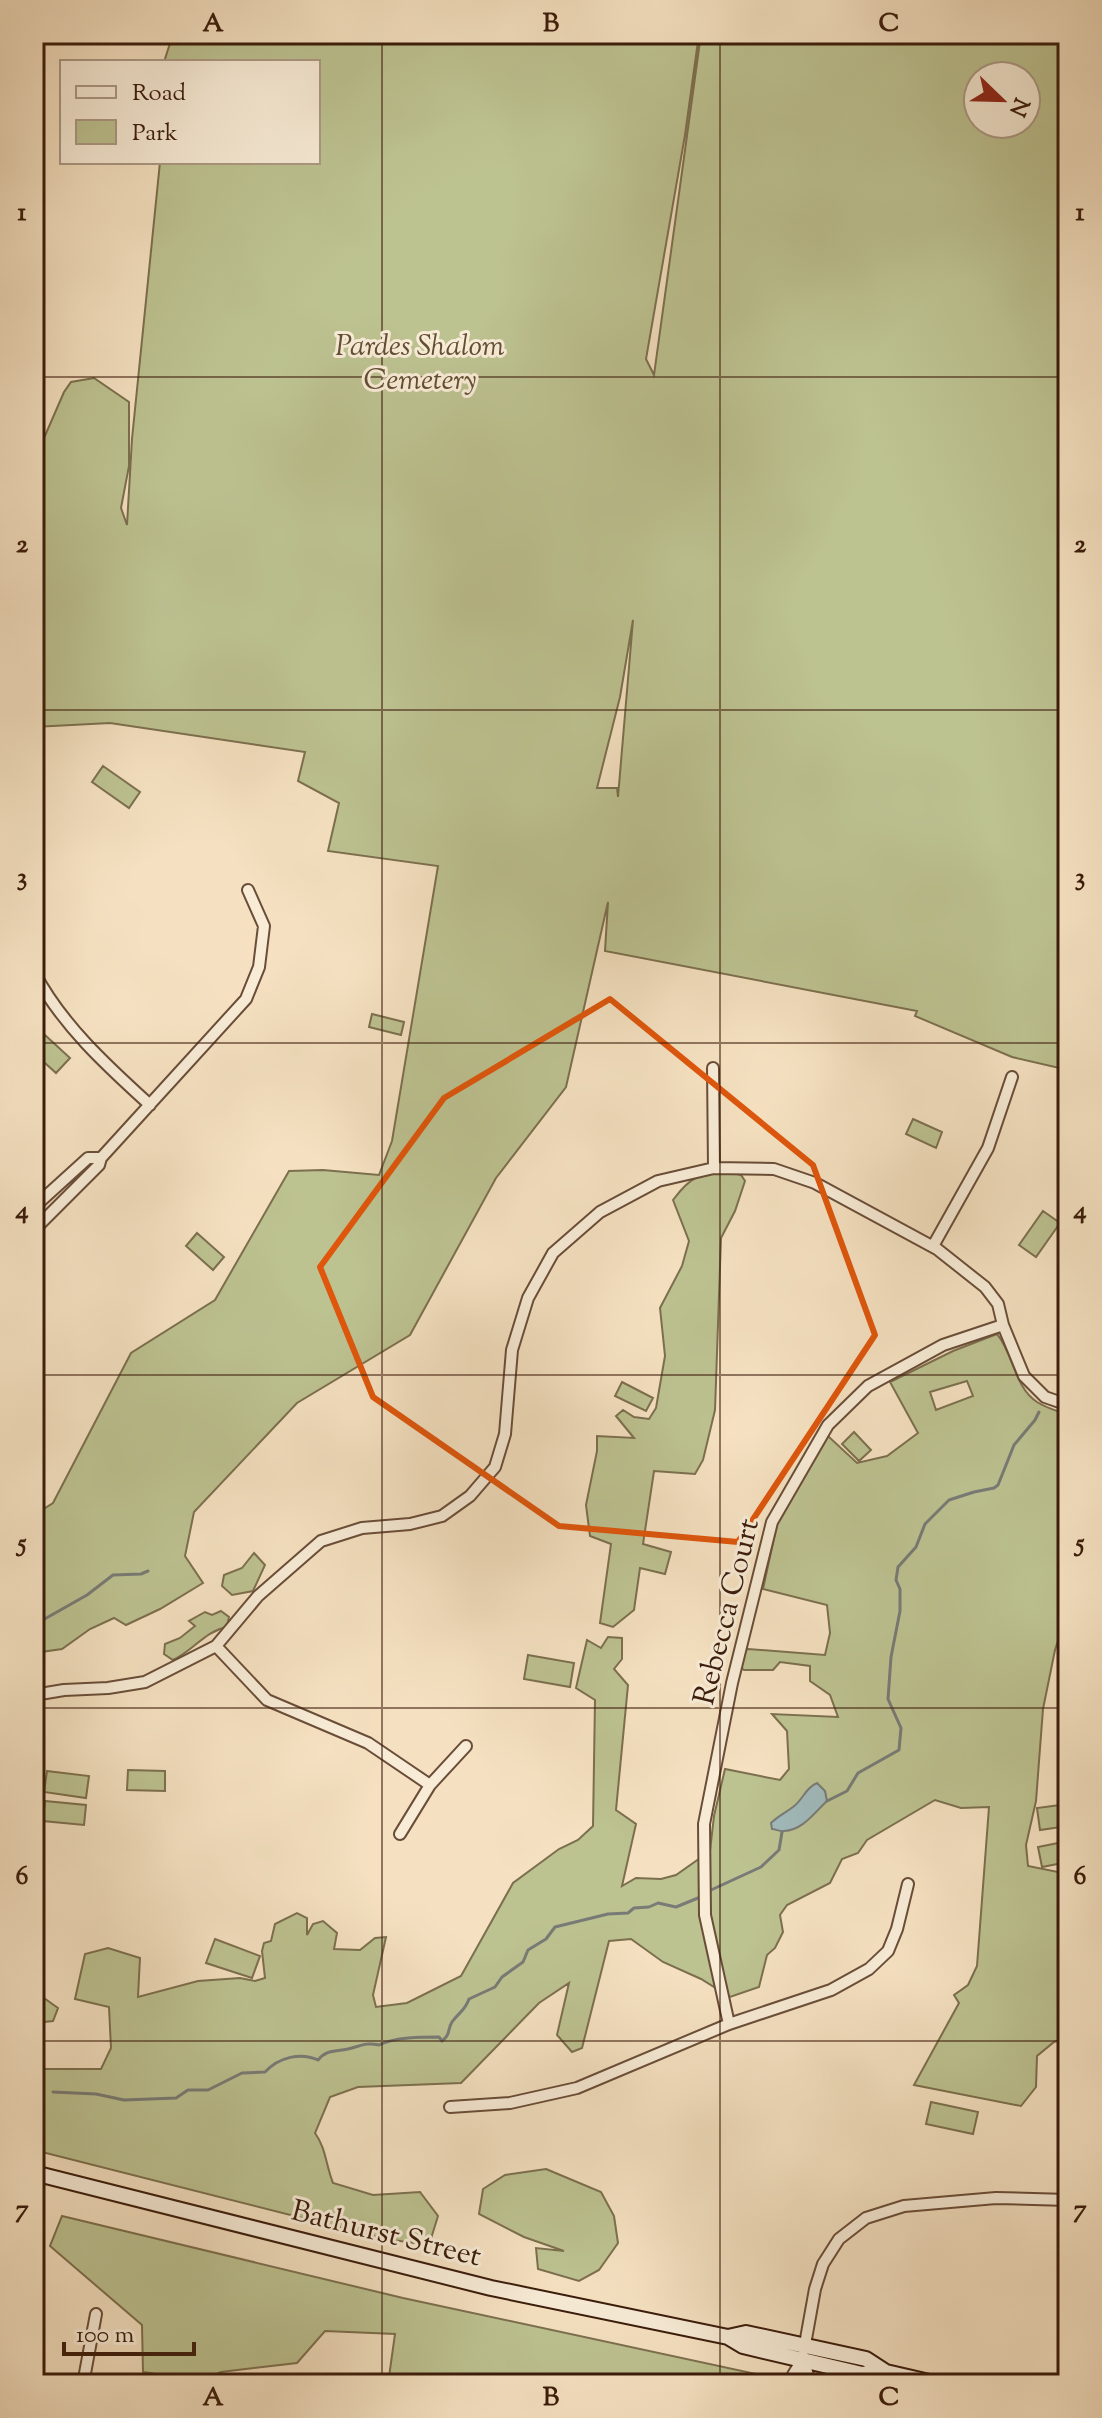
<svg xmlns="http://www.w3.org/2000/svg" width="1102" height="2418" font-family="'Sorts Mill Goudy',serif">
  <style>
    .green { fill: #bdc291; stroke: #7c6f4e; stroke-width: 2; fill-rule: evenodd }
    .water { fill: #a0bbbd; stroke: #787b76; stroke-width: 2 }
    .lines { fill: none; stroke-linecap: round; stroke-linejoin: round }
    .stream { stroke: #787b76; stroke-width: 3 }
    .minor-casing { stroke: #6a4d38; stroke-width: 14 }
    .tertiary-casing { stroke: #6a4d38; stroke-width: 16 }
    .secondary-casing { stroke: #3b1c0b; stroke-width: 18 }
    .minor { stroke: #f8ecd7; stroke-width: 10 }
    .tertiary { stroke: #f8ecd7; stroke-width: 12 }
    .secondary { stroke: #f8ecd7; stroke-width: 14 }
    .marked { fill: none; stroke: #df560c; stroke-width: 6; stroke-linejoin: round }
    .grid { fill: none; stroke: #3b1c0b; stroke-width: 2; stroke-opacity: 0.55 }
    .labels { text-anchor: middle; dominant-baseline: central; stroke-width: 6; stroke-linejoin: round; paint-order: stroke }
    .park-label { font-size: 30px; font-style: italic; fill: #624e33; stroke: #f8ecd7 }
    .street-label { font-size: 30px; fill: #3b1c0b; stroke: #f8ecd7 }
    .neatline { fill: none; stroke: #3b1c0b; stroke-width: 3 }
    .grid-label { font-size: 26px; text-anchor: middle; font-weight: bold; fill: #3b1c0b }
  </style>
  <rect width="100%" height="100%" fill="#f5e1c1"/>
  <filter id="stains"><feTurbulence type="fractalNoise" baseFrequency=".0025" numOctaves="4"/><feColorMatrix values="0 0 0 0 .2 0 0 0 0 .09 0 0 0 0 .02 0 0 0 .5 -.17"/></filter>
  <radialGradient id="worn" r=".72"><stop offset=".6" stop-color="#630" stop-opacity="0"/><stop offset="1" stop-color="#630" stop-opacity=".3"/></radialGradient>
  <path class="green" d="M173,34H699L685,135L646,359L654,375L701,34H1068V1070L1012,1057L915,1016L917,1011L605,951L608,902L566,1087L496,1178L410,1335L297,1403L194,1512L185,1556L203,1583L160,1609L126,1625L114,1618L90,1629L62,1649L34,1653V1515L53,1503L131,1353L215,1300L289,1171L323,1170L379,1175L392,1141L438,866L328,851L339,803L298,781L305,752L110,723L34,727V461L64,392L71,382L94,378L129,402V466L121,508L127,525L132,439L160,162H318V62H164ZM978,76H1026V124H978ZM633,620L618,797L617,788H597L620,697Z
    M103,766L140,792L129,808L92,782Z
    M372,1014L404,1022L401,1035L369,1027Z
    M45,1035L70,1058L56,1073L34,1053V1047Z
    M913,1119L942,1132L936,1148L906,1134Z
    M728,1172L741,1175L745,1181L735,1211L721,1238L715,1410L703,1460L695,1474L654,1471L643,1544L671,1552L665,1574L640,1568L634,1610L613,1627L600,1623L611,1544L590,1536L586,1505L597,1451V1436L634,1438L616,1416L623,1410L634,1417L649,1419L656,1408L665,1356L660,1308L682,1266L689,1241L673,1200C691,1176 698,1174 728,1172Z
    M1043,1211L1060,1223L1036,1257L1019,1245Z
    M197,1233L224,1257L213,1270L186,1246Z
    M997,1334C1014,1354 1014,1387 1037,1402C1046,1408 1058,1411 1068,1415V1610L1055,1650L1043,1709L1036,1801L1026,1845L1028,1866L1068,1874V2037L1054,2042L1037,2056L1036,2087L1021,2106L914,2085L959,2003L954,1995L968,1985L977,1966L989,1807L961,1808L935,1800L867,1840L858,1853L842,1859L830,1883L787,1905L780,1915L783,1932L775,1948L767,1955L759,1987L730,1997L701,1979L663,1962L631,1939L609,1941L582,2048L572,2052L557,2035L569,1983L539,2003L461,2083L358,2087L330,2097L315,2133C326,2148 326,2166 333,2183L373,2195L420,2192L438,2216L429,2245L385,2239L34,2150V2066L37,2069H101L111,2048L109,2007L75,1999L85,1954L108,1948L140,1958L138,1997L198,1981L240,1978L255,1981L265,1978L262,1951L264,1943L271,1941L275,1924L297,1913L307,1918V1935L313,1924L323,1921L337,1933L334,1949L360,1950L375,1938L386,1937L373,1995L376,2007L407,2003L461,1976L513,1883L559,1849L578,1840L593,1826L595,1700L576,1688L587,1640L601,1648L608,1637L622,1638V1659L614,1669L628,1685L616,1810L636,1824L622,1886L636,1878L661,1879L676,1875L710,1851L714,1816L725,1769L780,1780L789,1769L787,1731L772,1714L838,1717L830,1695L810,1681V1666L780,1662L773,1670H744L740,1667L742,1650L748,1649L825,1655L830,1633L827,1605L763,1589L777,1524L828,1436L857,1463L887,1456L918,1433L890,1382L953,1351ZM967,1381L973,1396L936,1410L930,1392Z
    M622,1382L653,1398L646,1411L615,1396Z
    M854,1432L871,1450L859,1461L842,1444Z
    M254,1553L265,1565L253,1591L232,1595L222,1586L224,1575L242,1568Z
    M221,1611L229,1617L227,1627C205,1631 193,1651 173,1660L164,1654L165,1644L180,1638L195,1626L189,1621L205,1612L212,1615Z
    M528,1655L574,1663L570,1687L524,1679Z
    M128,1770L165,1771V1791L127,1790Z
    M47,1771L89,1776L86,1798L44,1792Z
    M45,1801L86,1805L84,1825L43,1821Z
    M1068,1804V1826L1040,1830L1037,1808Z
    M1068,1841V1862L1042,1867L1038,1847Z
    M34,1853L38,1871L37,1993L58,2008L53,2021L34,2023Z
    M215,1939L260,1956L252,1978L206,1963Z
    M931,2102L978,2112L973,2134L926,2124Z
    M546,2169L601,2192L614,2216L618,2243L599,2270L579,2281L538,2269L536,2248L564,2251L524,2237L479,2214L483,2189L505,2175Z
    M62,2216L403,2298L784,2380L783,2384H388L395,2334L325,2331L297,2363L221,2372L201,2381L143,2372L142,2325L50,2246Z"/>
  <path class="water" d="M817,1783L825,1791L827,1801C814,1813 803,1830 784,1831C780,1832 776,1829 772,1829L771,1823C778,1816 785,1813 793,1807C803,1800 805,1788 817,1783Z"/>
  <g class="lines">
    <path class="stream" d="M34,1625L87,1595L113,1575L141,1574L148,1571
      M827,1801L847,1791L858,1773L899,1750L901,1728L888,1699L891,1657L900,1611V1589L896,1580L898,1567L916,1547L925,1524L949,1500L974,1492L994,1488L998,1485L1014,1445L1035,1420L1039,1412
      M711,1890L761,1867L779,1850L782,1832
      M34,2088H35
      M53,2092L96,2094L124,2100L176,2098L188,2090H208L242,2073L265,2072C279,2057 301,2052 318,2060C327,2049 336,2052 348,2049C361,2046 365,2042 379,2045C395,2037 421,2037 439,2037L442,2041C451,2034 447,2030 452,2022C458,2013 465,2011 469,1999L495,1987L502,1977L523,1962L528,1950L546,1939L555,1927L608,1914L628,1913L634,1908L649,1907L658,1903L676,1907L698,1898"/>
    <defs>
      <path id="minor" d="M34,972C61,1024 107,1066 150,1105
        M713,1068L714,1168
        M34,1207L88,1158H101
        M34,1230L99,1165L101,1158L246,999L259,967L264,926L248,890
        M933,1246L988,1148L1012,1077
        M216,1646L267,1700L368,1743L430,1785L400,1834
        M34,1695L64,1690L108,1688L145,1682L216,1646L258,1596L321,1541L362,1528L410,1524L442,1516L470,1496L495,1467L505,1434L512,1350L528,1298L553,1253L600,1212L658,1181L714,1168L774,1169L815,1183L937,1249L985,1287L998,1304L1003,1325L1024,1376L1045,1397L1068,1405
        M430,1785L466,1746
        M729,2024L705,1915L704,1824L732,1683L772,1522L828,1425L868,1386L943,1345L1003,1325
        M450,2107L510,2103L577,2088L729,2024L831,1990L869,1969L888,1951L897,1929L908,1884
        M804,2350L815,2289L823,2264L839,2239L866,2218L904,2206L996,2198L1068,2200
        M83,2384L96,2314
        M346,2384L351,2382"/>
      <path id="tertiary" d="M803,2360L807,2376L806,2384
        M793,2384L794,2375L803,2360"/>
      <path id="secondary" d="M34,2173L491,2288L728,2337L743,2346L862,2374L886,2372L938,2384
        M728,2337L746,2333L866,2359L886,2372"/>
    </defs>
    <use href="#minor" class="minor-casing"/>
    <use href="#tertiary" class="tertiary-casing"/>
    <use href="#secondary" class="secondary-casing"/>
    <use href="#minor" class="minor"/>
    <use href="#tertiary" class="tertiary"/>
    <use href="#secondary" class="secondary"/>
  </g>
  <path class="marked" d="M610,999L813,1165L875,1335L738,1542L559,1526L373,1397L320,1267L444,1098Z"/>
  <path class="grid" d="M382,34V2384M720,34V2384M34,377H1068M34,710H1068M34,1043H1068M34,1375H1068M34,1708H1068M34,2041H1068"/>
  <g class="labels">
    <g class="park-label">
      <text x="420" y="347">Pardes Shalom<tspan x="420" dy="34">Cemetery</tspan></text>
    </g>
    <g class="street-label">
      <text transform="translate(728 1612) rotate(-76)">Rebecca Court</text>
      <text transform="translate(386 2235) rotate(14)">Bathurst Street</text>
    </g>
  </g>
  <rect width="1102" height="2418" fill="none" stroke="#f5e1c1" stroke-width="88"/>
  <rect x="60" y="60" width="260" height="104" fill="#f8ecd7" stroke="#ac9985" stroke-width="2"/>
  <rect x="76" y="86" width="40" height="12" fill="#f8ecd7" stroke="#ac9985" stroke-width="2"/>
  <text x="132" y="100" font-size="24" fill="#3b1c0b">Road</text>
  <rect x="76" y="120" width="40" height="24" fill="#bdc291" stroke="#ac9985" stroke-width="2"/>
  <text x="132" y="140" font-size="24" fill="#3b1c0b">Park</text>
  <g transform="translate(1002 100) rotate(113)"><circle r="38" fill="#f8ecd7" stroke="#ac9985" stroke-width="2"/>
  <path d="M0-6L14 30L0 20L-14 30Z" fill="#8f2418"/>
  <text y="-12" font-size="22" font-weight="bold" text-anchor="middle" fill="#3b1c0b">N</text>
  </g>
  <path d="M64 2342v12h130v-12" fill="none" stroke="#3b1c0b" stroke-width="4"/>
  <text x="76" y="2342" font-size="24" fill="#3b1c0b" stroke="#f8ecd7" stroke-width="6" paint-order="stroke">100 m</text>
  <rect x="44" y="44" width="1014" height="2330" class="neatline"/>
  <g class="grid-label">
    <text x="213" y="31">A</text>
    <text x="551" y="31">B</text>
    <text x="889" y="31">C</text>
    <text x="22" y="220">1</text>
    <text x="1080" y="220">1</text>
    <text x="22" y="552">2</text>
    <text x="1080" y="552">2</text>
    <text x="22" y="885">3</text>
    <text x="1080" y="885">3</text>
    <text x="22" y="1218">4</text>
    <text x="1080" y="1218">4</text>
    <text x="22" y="1551">5</text>
    <text x="1080" y="1551">5</text>
    <text x="22" y="1884">6</text>
    <text x="1080" y="1884">6</text>
    <text x="22" y="2217">7</text>
    <text x="1080" y="2217">7</text>
    <text x="213" y="2405">A</text>
    <text x="551" y="2405">B</text>
    <text x="889" y="2405">C</text>
  </g>
  <rect width="100%" height="100%" filter="url(#stains)"/>
  <rect width="100%" height="100%" fill="url(#worn)"/>
</svg>
